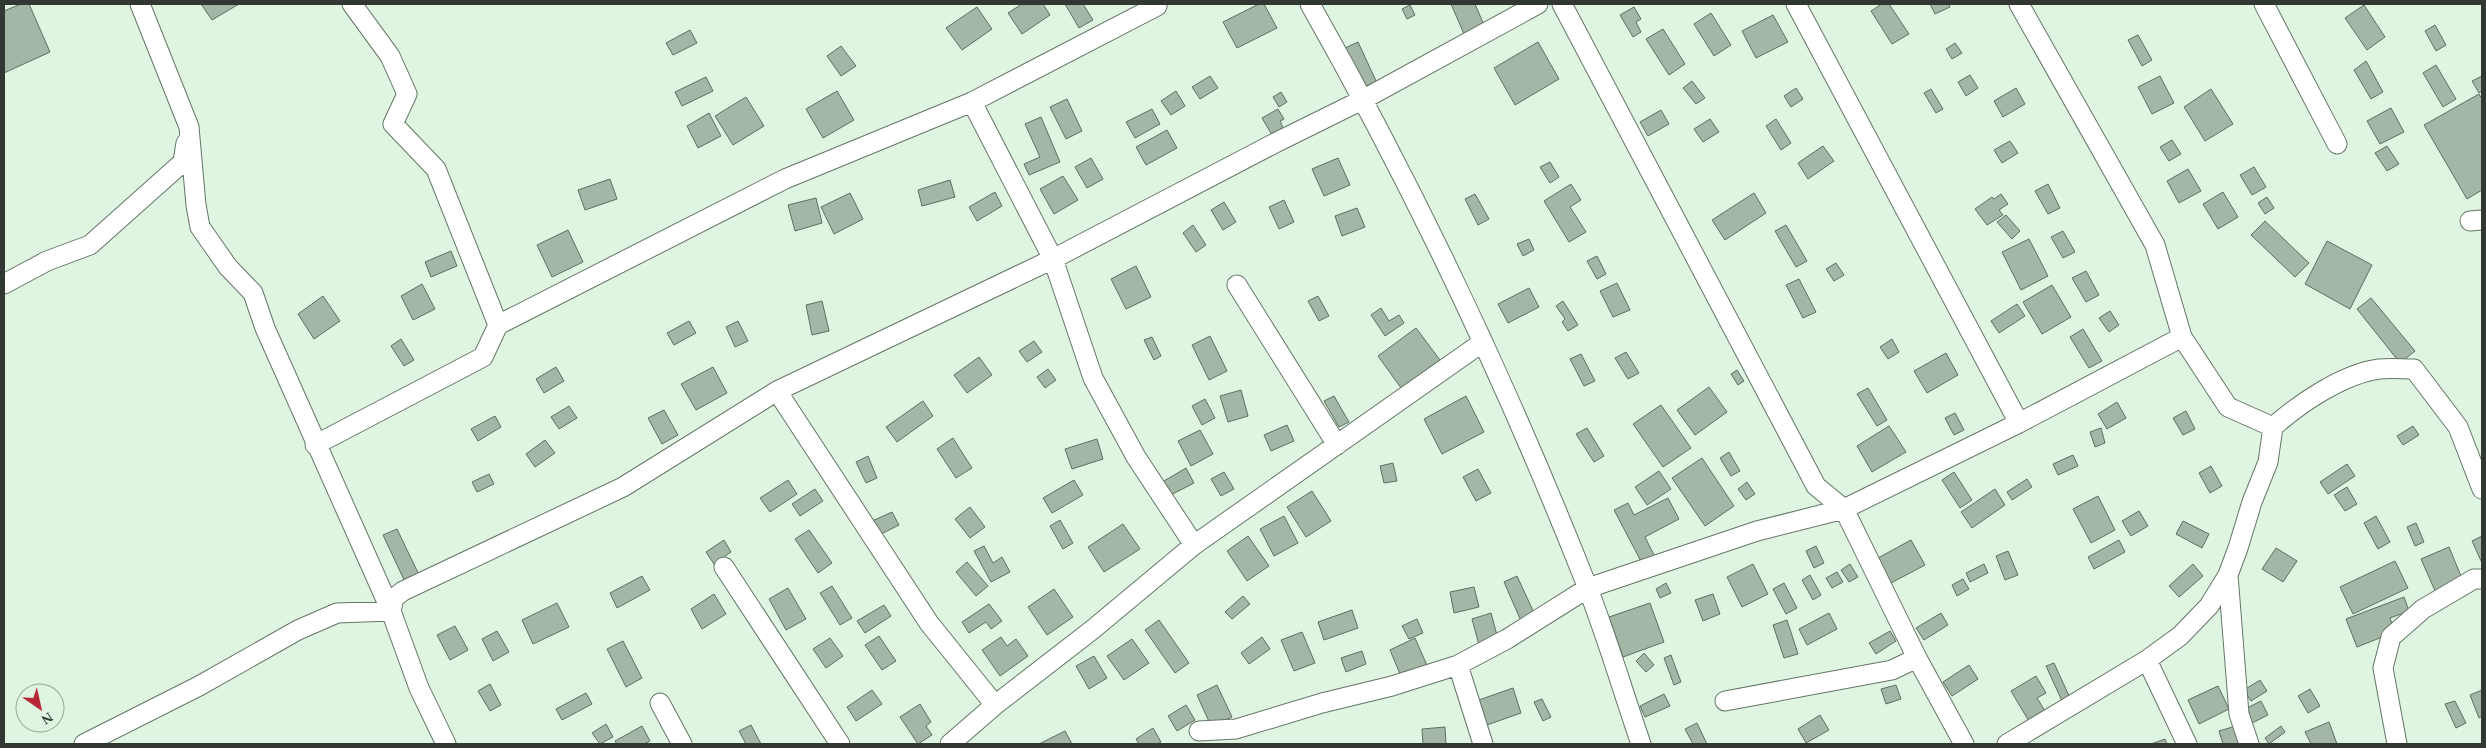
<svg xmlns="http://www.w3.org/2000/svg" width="2486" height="748" font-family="Georgia,serif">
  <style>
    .building { fill: #a4b7a6; stroke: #5e6f60 }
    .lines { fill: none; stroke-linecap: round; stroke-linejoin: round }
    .minor-casing { stroke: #647666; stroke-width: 21 }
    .minor { stroke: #fff; stroke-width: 19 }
  </style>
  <rect width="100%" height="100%" fill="#e0f4e2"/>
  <path class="building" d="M21,4H29L50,52L4,73V11Z
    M201,4H239L212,20Z
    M1022,4H1043L1050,15L1022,34L1008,13Z
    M1065,4H1083L1093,20L1079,28Z
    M1259,4H1264L1277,28L1237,48L1223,22Z
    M1451,4H1475L1484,25L1464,34Z
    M1882,4H1889L1909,34L1892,44L1871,11Z
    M1930,4H1949L1950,7L1935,14Z
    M1410,5L1415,15L1407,19L1402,9Z
    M2364,5L2385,37L2367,50L2345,18Z
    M977,7L992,29L962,50L946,28Z
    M1634,7L1641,19L1636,22L1641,32L1633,37L1620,15Z
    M1711,13L1731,45L1714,56L1694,24Z
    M1773,15L1788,42L1756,58L1742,31Z
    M2435,25L2446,45L2436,51L2425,31Z
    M1663,29L1685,64L1669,75L1646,39Z
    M690,30L697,43L673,55L666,43Z
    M2138,35L2152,60L2142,66L2128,40Z
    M1358,42L1377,83L1363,90L1343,49Z
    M1538,42L1559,79L1515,105L1494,68Z
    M1955,43L1962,53L1952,59L1946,49Z
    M841,46L856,66L841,76L827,56Z
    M2366,61L2383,92L2371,99L2354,70Z
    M2436,65L2456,99L2443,107L2423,73Z
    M1970,75L1978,88L1966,96L1958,82Z
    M1210,76L1218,88L1200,99L1192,87Z
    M2160,76L2174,103L2152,114L2138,87Z
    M2482,76V91L2479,93L2472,81Z
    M706,77L713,91L682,106L675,92Z
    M1692,81L1705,98L1696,104L1683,88Z
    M1796,88L1803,99L1791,107L1784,96Z
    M2016,88L2025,104L2003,117L1994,101Z
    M1931,89L1943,109L1936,113L1924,93Z
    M2211,89L2233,124L2205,141L2184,107Z
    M837,91L854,120L823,138L806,109Z
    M1176,91L1185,106L1171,115L1161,101Z
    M1281,92L1287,102L1279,107L1273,97Z
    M2479,94L2482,99V190L2467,199L2424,125Z
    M746,97L764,126L733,145L715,116Z
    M1067,99L1082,131L1066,139L1050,107Z
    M2391,108L2404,132L2380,144L2367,121Z
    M1152,109L1160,124L1135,138L1126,122Z
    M1278,109L1284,119L1280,121L1286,134L1275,140L1262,118Z
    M1661,110L1669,124L1648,136L1640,122Z
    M709,113L721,136L698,148L687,126Z
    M1041,117L1060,162L1029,175L1024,164L1040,157L1025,124Z
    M1710,119L1719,132L1703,142L1694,129Z
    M1776,119L1791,143L1781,150L1766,126Z
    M1167,130L1177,148L1146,165L1136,147Z
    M2172,140L2181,154L2169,161L2160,147Z
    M2010,141L2018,153L2002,163L1994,150Z
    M1823,146L1834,161L1808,179L1798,163Z
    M2387,146L2399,164L2387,171L2375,153Z
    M1091,158L1103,179L1087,188L1075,167Z
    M1338,158L1350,185L1324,196L1312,169Z
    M1550,162L1559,177L1550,183L1540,167Z
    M2254,167L2266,187L2252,195L2240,175Z
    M2188,169L2201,191L2179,203L2167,181Z
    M1063,176L1078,200L1054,214L1040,189Z
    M610,179L617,199L585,210L578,190Z
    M950,180L955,197L922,206L918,190Z
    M1571,184L1581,200L1570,207L1586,232L1569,242L1544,201Z
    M2048,184L2060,208L2048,214L2035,191Z
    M995,192L1002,206L977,221L969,207Z
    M2223,192L2238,217L2218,229L2203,204Z
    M850,193L863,219L834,234L821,207Z
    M1754,193L1766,213L1725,240L1712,220Z
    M1475,194L1489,219L1478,225L1465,199Z
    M2001,194L2008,204L1999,210L2003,215L1987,225L1975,209L1992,197L1994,199Z
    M2267,197L2274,208L2265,214L2258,203Z
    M816,198L822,223L795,231L788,205Z
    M1284,200L1294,222L1279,229L1269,207Z
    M1224,202L1236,222L1223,230L1211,210Z
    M1357,208L1365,227L1342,236L1335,216Z
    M2006,215L2020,231L2012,239L1997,222Z
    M2265,221L2309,263L2295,277L2251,235Z
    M1193,225L1206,245L1196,252L1183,233Z
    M1786,225L1807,261L1796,267L1775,231Z
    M568,230L583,262L552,277L537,245Z
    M2063,231L2075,252L2063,258L2051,237Z
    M1529,239L1534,250L1523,256L1517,244Z
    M2029,239L2048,276L2021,290L2002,252Z
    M2327,241L2372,265L2350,309L2305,284Z
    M451,251L457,266L431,277L425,262Z
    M1597,256L1606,274L1597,279L1587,261Z
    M1836,263L1844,275L1834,281L1826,269Z
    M1136,266L1151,297L1126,309L1111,279Z
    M2086,271L2099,295L2086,302L2072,278Z
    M1799,279L1816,312L1803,318L1786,285Z
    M1617,283L1630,310L1613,317L1600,291Z
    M422,284L435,309L413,320L401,296Z
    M2052,285L2071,317L2042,334L2023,302Z
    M1529,288L1539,307L1508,323L1498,304Z
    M323,296L340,321L314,339L298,314Z
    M1318,296L1329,316L1319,321L1308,301Z
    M2371,298L2415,351L2400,363L2357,309Z
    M822,301L829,331L812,335L806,305Z
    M1563,301L1578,325L1568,331L1562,322L1565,319L1556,306Z
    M2017,304L2025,316L1999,333L1991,321Z
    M1381,308L1389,321L1399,315L1404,323L1385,336L1371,315Z
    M2110,311L2119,325L2109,332L2099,318Z
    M689,321L696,333L674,345L667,333Z
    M738,321L748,341L735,347L726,327Z
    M1416,328L1440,360L1401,388L1378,356Z
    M2083,329L2102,361L2089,368L2070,337Z
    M1210,336L1227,371L1209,380L1192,345Z
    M1152,337L1161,356L1154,360L1144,340Z
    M401,339L414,360L404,366L391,346Z
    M1892,339L1899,352L1888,359L1880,347Z
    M1034,341L1042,352L1027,362L1019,351Z
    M1626,352L1639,373L1628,379L1615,358Z
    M1946,353L1958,375L1927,393L1914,371Z
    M1581,354L1595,381L1584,386L1570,359Z
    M979,357L992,375L967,393L954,375Z
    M556,367L564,381L544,393L536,379Z
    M713,367L727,393L696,410L681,384Z
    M1048,369L1056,380L1045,388L1037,377Z
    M1737,370L1744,381L1738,385L1731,374Z
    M1709,387L1727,412L1695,435L1677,410Z
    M1868,388L1887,420L1877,426L1857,394Z
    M1241,390L1248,416L1228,422L1220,396Z
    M1334,396L1349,422L1339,427L1324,401Z
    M1466,396L1484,432L1442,454L1424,419Z
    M1205,399L1215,418L1202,425L1192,406Z
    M923,401L933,416L897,442L886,427Z
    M2117,402L2126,418L2107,429L2098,414Z
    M1661,405L1691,448L1663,467L1633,424Z
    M569,406L577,418L559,429L551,417Z
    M664,410L678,435L662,444L648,418Z
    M2186,411L2195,429L2183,435L2173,418Z
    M1955,413L1964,430L1954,435L1945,418Z
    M495,416L501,427L478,441L471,429Z
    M1287,425L1294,441L1271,451L1264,435Z
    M1889,426L1906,452L1872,472L1857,446Z
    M2413,426L2419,435L2403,445L2397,436Z
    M1587,428L1604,456L1594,462L1576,434Z
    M2101,428L2105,443L2095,447L2090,432Z
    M1200,430L1213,454L1191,466L1178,441Z
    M953,438L972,468L956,478L937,449Z
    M1097,439L1103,459L1072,469L1065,449Z
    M545,440L555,453L535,467L526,454Z
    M1729,452L1740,471L1731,476L1720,458Z
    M2073,455L2078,466L2058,475L2053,464Z
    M868,456L877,478L866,483L856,462Z
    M1702,458L1734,506L1705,526L1672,478Z
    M1393,463L1397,481L1384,483L1380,466Z
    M2347,464L2355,476L2328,494L2320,482Z
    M2211,466L2222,486L2210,493L2199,473Z
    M1186,468L1194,483L1167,497L1159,484Z
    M1478,469L1491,493L1476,501L1463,477Z
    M1659,471L1671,489L1647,505L1635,487Z
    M1224,472L1234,489L1221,496L1211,479Z
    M1954,472L1972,500L1960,508L1942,480Z
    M489,474L494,484L477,492L472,482Z
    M2027,479L2032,487L2012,500L2007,492Z
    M788,480L797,494L770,512L760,498Z
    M1074,480L1083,495L1052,513L1043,498Z
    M1747,482L1755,494L1746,500L1738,489Z
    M2347,487L2357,504L2345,511L2334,495Z
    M815,489L823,501L800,516L792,504Z
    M1995,489L2005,505L1972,528L1961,512Z
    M1312,491L1331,521L1306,537L1287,507Z
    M2098,496L2115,530L2091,543L2073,509Z
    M1668,498L1679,519L1645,537L1656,559L1643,565L1614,510L1628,503L1634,515Z
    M970,507L985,527L970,538L955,519Z
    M2139,511L2148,526L2131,536L2122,521Z
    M892,512L899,525L877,536L870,522Z
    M1284,516L1298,543L1274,556L1260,529Z
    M2376,516L2390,542L2378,549L2364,523Z
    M1060,520L1073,543L1063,549L1050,526Z
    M2183,521L2209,534L2202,548L2176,534Z
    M2416,523L2424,542L2415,546L2407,527Z
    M1123,524L1140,549L1104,572L1088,547Z
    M397,529L420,577L406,584L383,535Z
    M809,530L832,563L818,573L795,539Z
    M1248,536L1269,566L1247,581L1227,551Z
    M2482,536V563L2472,541Z
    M724,540L731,552L714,564L706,552Z
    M1911,540L1925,565L1891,583L1878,558Z
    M2119,540L2125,552L2094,569L2088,557Z
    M984,546L993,563L1002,557L1010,572L991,582L974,551Z
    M1816,546L1824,563L1814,568L1806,551Z
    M2449,547L2463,581L2436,593L2421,559Z
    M2276,548L2297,561L2283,582L2262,569Z
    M2008,551L2018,575L2005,580L1996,556Z
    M2395,561L2408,588L2353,614L2340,587Z
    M967,562L988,586L976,596L956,572Z
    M1753,564L1768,594L1742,607L1727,577Z
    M1850,564L1858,577L1849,582L1841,570Z
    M1984,564L1988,573L1970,582L1966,573Z
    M2193,564L2203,576L2179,597L2169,586Z
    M1837,572L1843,582L1832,588L1826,578Z
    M1810,575L1821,595L1813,600L1802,580Z
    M642,576L650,590L617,608L610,593Z
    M1517,576L1535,615L1521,621L1504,582Z
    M1963,579L1969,589L1957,596L1952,585Z
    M1666,583L1671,593L1660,598L1656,589Z
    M1784,583L1797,608L1786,614L1773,589Z
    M832,586L852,618L840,625L820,593Z
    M1474,587L1479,607L1454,613L1450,592Z
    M788,588L806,619L786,630L769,599Z
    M1054,589L1073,617L1047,635L1028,607Z
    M714,594L726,614L702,629L691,609Z
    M1713,594L1720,614L1703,621L1695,600Z
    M1243,596L1250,604L1232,619L1225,612Z
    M2404,597L2409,611L2390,618L2395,632L2357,647L2346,619Z
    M557,603L569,627L533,644L522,620Z
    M1650,603L1664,642L1623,657L1609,617Z
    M989,604L1002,621L991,629L986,622L969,633L962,622Z
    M884,605L891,616L865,633L857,621Z
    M1352,610L1358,628L1324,640L1318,622Z
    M1491,613L1498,639L1479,645L1472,619Z
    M1829,613L1837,629L1807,645L1799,629Z
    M1941,613L1948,625L1924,640L1916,628Z
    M1417,619L1423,633L1409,639L1402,626Z
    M1159,620L1189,663L1175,673L1145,630Z
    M1787,620L1798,654L1784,658L1773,625Z
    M455,626L468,650L450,660L437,635Z
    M497,631L509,652L493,661L482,639Z
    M1890,631L1896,641L1876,654L1869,643Z
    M1302,632L1315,663L1294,671L1281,640Z
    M879,636L896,661L882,670L865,645Z
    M1001,637L1007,646L1016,639L1028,656L1000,676L982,650Z
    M1262,637L1270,649L1249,664L1241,653Z
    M830,638L843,656L826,668L813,649Z
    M1415,638L1429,670L1403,681L1390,650Z
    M1132,639L1149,663L1124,680L1107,656Z
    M623,641L642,678L626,687L607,649Z
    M1362,651L1366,664L1346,672L1341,658Z
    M1644,653L1654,665L1646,672L1636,661Z
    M1671,655L1681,682L1674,685L1664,658Z
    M1094,656L1107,678L1089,689L1076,666Z
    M2054,663L2070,698L2062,701L2046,666Z
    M1969,665L1978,679L1952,696L1943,682Z
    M2036,676L2046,693L2037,698L2047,714L2030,723L2011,691Z
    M2260,680L2267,691L2251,701L2244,690Z
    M490,684L501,705L490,711L478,691Z
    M1217,685L1232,717L1211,726L1197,695Z
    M1896,685L1901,699L1886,704L1881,689Z
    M2218,686L2229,709L2199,724L2188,700Z
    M1513,688L1521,713L1484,726L1476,701Z
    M2310,689L2320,706L2308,713L2298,696Z
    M872,690L882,704L856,721L847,707Z
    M2482,690V716L2479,718L2470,695Z
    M586,693L592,704L562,720L556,709Z
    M1664,694L1670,706L1645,717L1640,706Z
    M1542,699L1551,717L1543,721L1534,702Z
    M2261,701L2268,715L2250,724L2243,710Z
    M2455,701L2466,723L2456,728L2445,704Z
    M920,704L931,722L926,726L932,735L918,744L900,717Z
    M1186,705L1195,720L1177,731L1168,716Z
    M1820,715L1829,730L1806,743L1798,729Z
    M2329,722L2337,744H2311L2305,732Z
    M1697,723L1707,744H1693L1685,729Z
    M606,724L613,737L600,744L592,733Z
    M751,725L761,744H746L739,731Z
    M2239,725L2245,744H2223L2219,731Z
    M642,726L650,741L644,744H617L615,741Z
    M2281,726L2285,732L2269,744L2265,738Z
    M1445,727L1446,744H1423L1422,729Z
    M1153,728L1161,742L1157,744H1139L1136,739Z
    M1065,731L1072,744H1039Z
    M2165,739L2167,744H2151Z"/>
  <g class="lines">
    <defs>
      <path id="minor" d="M352,4L390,56L407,94L393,124L436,169L498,325
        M1310,4C1416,191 1508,386 1587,586C1607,637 1623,692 1641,744
        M1562,4L1816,486L1844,509L1917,658L1964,744
        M1796,4L2019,423
        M2019,4L2155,245L2182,337L2228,407L2273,427
        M2264,4L2337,144
        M972,102L1053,259L1093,378L1136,457L1194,545
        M2470,221L2482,220
        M4,284L47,261L90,245L183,162L186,143
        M1237,285L1337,445
        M777,391L929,623L995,705
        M315,445L483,357L498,325L785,179L972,102L1157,6L1156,4
        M724,567L840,744
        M2228,575L2239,714L2249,744
        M2147,660L2187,744
        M1458,665L1483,744
        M1725,701L1892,670L1917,658
        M660,703L682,744
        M1199,731L1236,729L1322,703L1392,686L1458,665L1507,639L1588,588L1757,531L1844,509L2019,423L2182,337
        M84,744L199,686L298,630L337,613L391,611L265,328L253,293L228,267L200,227L196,205L189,127L140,4
        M446,744L419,688L391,611L394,598L403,591L623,487L777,391L1053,259L1275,143L1364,99L1538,4
        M950,744L995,705L1092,630L1194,545L1483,342
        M2007,744L2147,660L2180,636L2209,606L2228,575L2238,548L2252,502L2268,462L2273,427C2300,403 2343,374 2379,369C2390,368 2403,369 2414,369L2458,427L2482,489
        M2397,744L2383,668L2391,637L2423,609L2474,579H2482"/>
    </defs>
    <use href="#minor" class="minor-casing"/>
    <use href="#minor" class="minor"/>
  </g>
  <rect width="2486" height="748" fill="none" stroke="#303831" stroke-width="10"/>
  <g transform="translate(40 708) rotate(146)"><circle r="24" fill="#e0f4e2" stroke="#9aa99b"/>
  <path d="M0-4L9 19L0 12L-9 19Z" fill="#b82738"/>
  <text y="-8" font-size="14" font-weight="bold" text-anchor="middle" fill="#303831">N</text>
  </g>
</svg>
